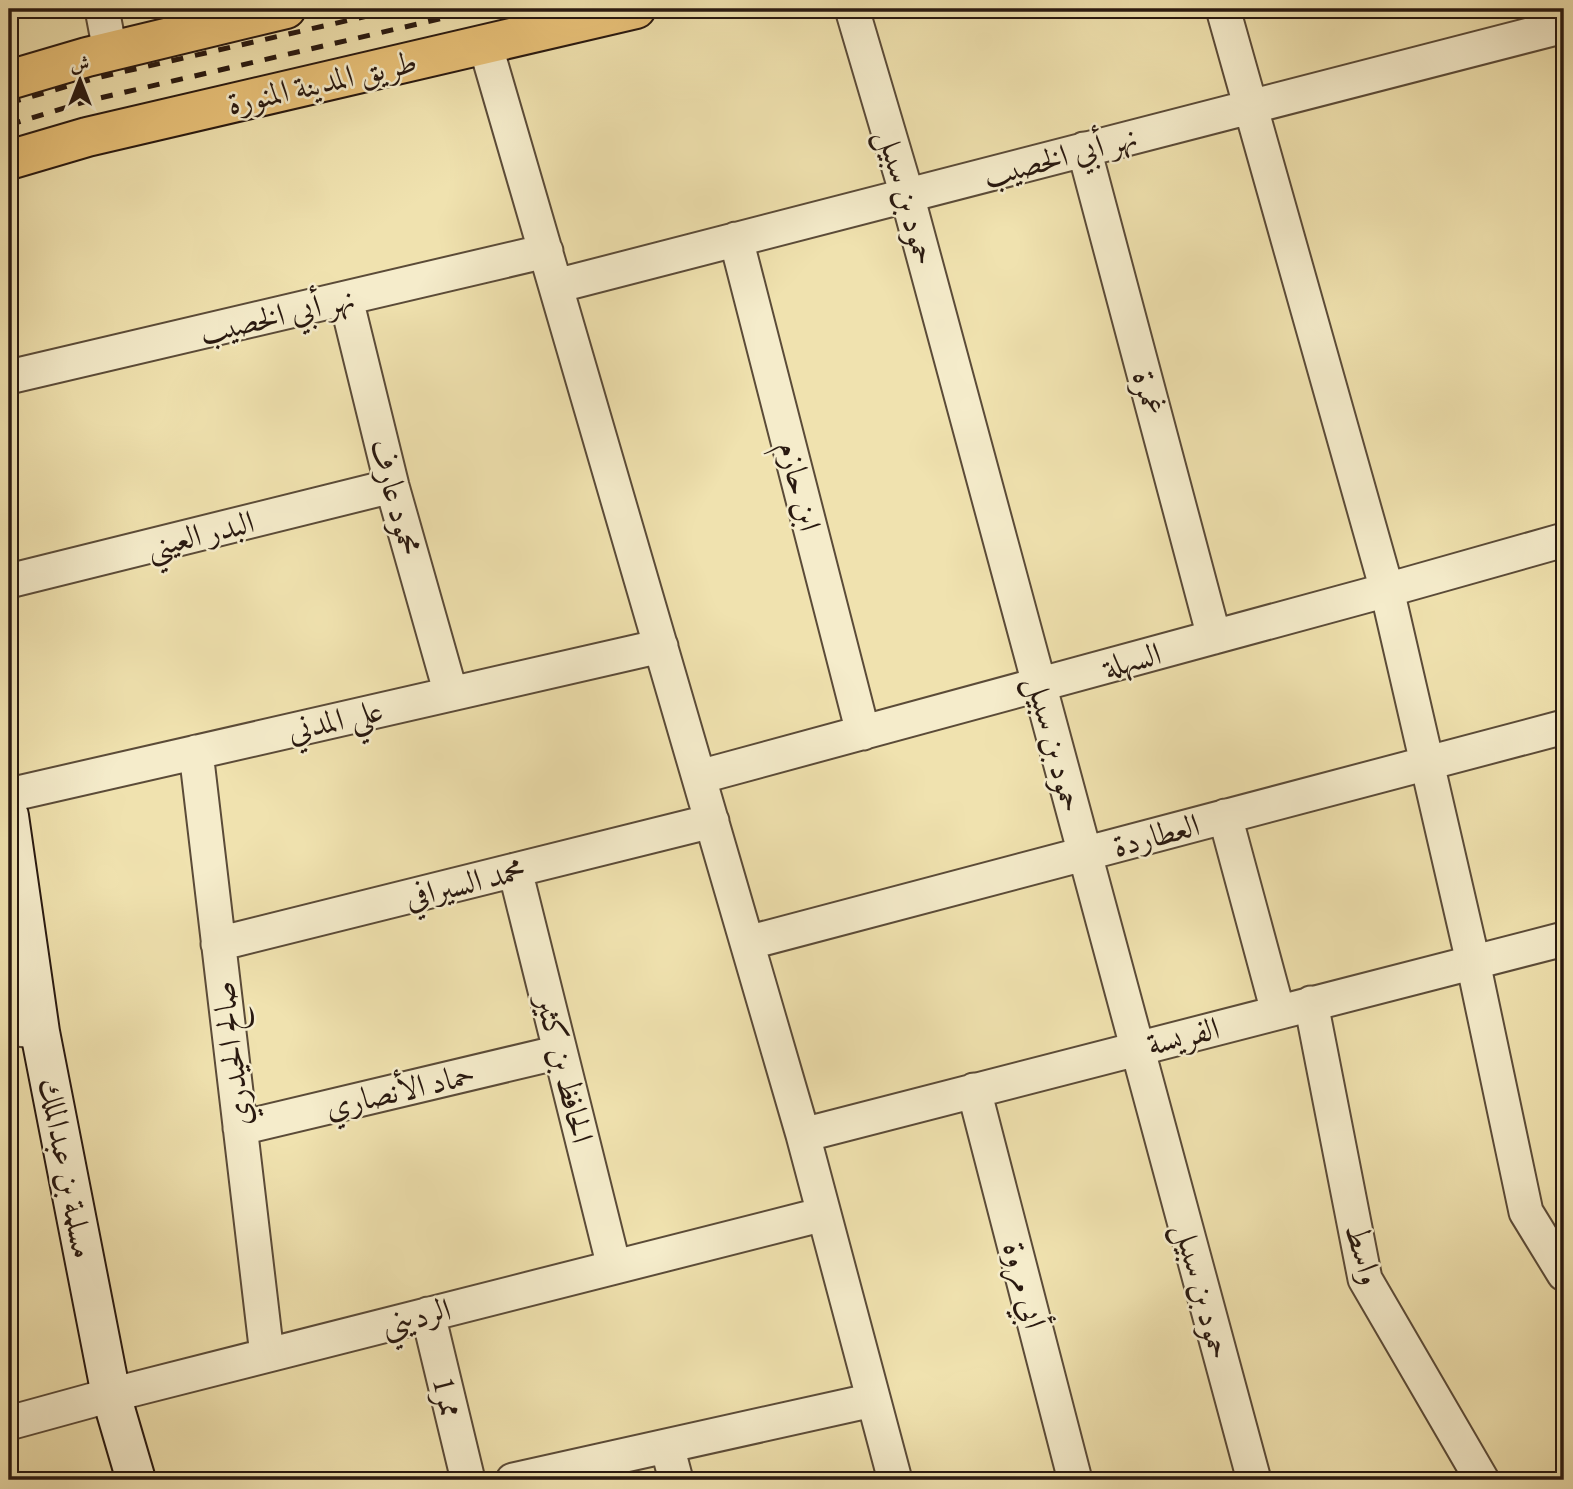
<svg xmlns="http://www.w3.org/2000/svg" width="1573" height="1489" font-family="'EB Garamond',Amiri,serif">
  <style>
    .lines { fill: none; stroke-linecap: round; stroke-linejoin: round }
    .minor-casing { stroke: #5b4b38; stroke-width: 37 }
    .secondary-casing { stroke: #291910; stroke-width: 42 }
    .primary-casing { stroke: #291910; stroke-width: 42 }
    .minor { stroke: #f5eccb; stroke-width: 33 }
    .secondary { stroke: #f5eccb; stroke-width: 38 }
    .primary { stroke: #e8c178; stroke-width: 38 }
    .rail { stroke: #291910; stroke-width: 5; stroke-dasharray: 12 12; stroke-linecap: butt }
    .labels { text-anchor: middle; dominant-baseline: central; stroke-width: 5; stroke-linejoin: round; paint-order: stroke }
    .street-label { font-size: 32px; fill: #291910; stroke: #f5eccb }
  </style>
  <rect width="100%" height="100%" fill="#f0e2af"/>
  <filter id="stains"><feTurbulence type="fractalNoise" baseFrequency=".00286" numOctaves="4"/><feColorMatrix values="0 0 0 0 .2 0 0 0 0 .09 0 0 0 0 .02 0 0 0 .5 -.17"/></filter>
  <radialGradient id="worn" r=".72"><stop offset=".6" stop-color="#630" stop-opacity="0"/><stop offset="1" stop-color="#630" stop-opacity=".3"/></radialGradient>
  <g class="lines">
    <defs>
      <path id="minor" d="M102,9L110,51
        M852,9L907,195L1254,1480
        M1223,9L1387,590L1473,962L1526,1212L1564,1274
        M485,44L803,1135L895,1480
        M1084,149L1214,637
        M736,239L863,733
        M556,286L1564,26
        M346,299L392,486L451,694
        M9,377L546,251
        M9,581L392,486
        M196,752L267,1355
        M699,777L1387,590L1564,540
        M9,795L661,646
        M1225,816L1278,1012
        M515,870L614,1267
        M747,943L1564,727
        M218,944L712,821
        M1311,1003L1365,1279L1482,1480
        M9,1028L40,1032
        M974,1090L1075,1480
        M240,1128L560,1052
        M803,1135L1564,939
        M428,1314L468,1480
        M9,1423L111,1395L824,1214
        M667,1446L676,1480
        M513,1480L873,1400"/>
      <path id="secondary" d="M9,816L40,1032L111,1395L136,1480"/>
      <path id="primary" d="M9,80L87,57L286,9
        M9,160L87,137L636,9"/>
    </defs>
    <use href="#minor" class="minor-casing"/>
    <use href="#secondary" class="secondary-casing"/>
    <use href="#primary" class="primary-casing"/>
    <use href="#minor" class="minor"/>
    <use href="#secondary" class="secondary"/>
    <use href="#primary" class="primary"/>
    <path class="rail" d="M9,103L96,78L398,9
      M9,125L87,101L482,9"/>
  </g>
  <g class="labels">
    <g class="street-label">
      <text transform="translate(322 82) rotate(-13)">طريق المدينة المنورة</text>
      <text transform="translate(1060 156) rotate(-15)">نهر أبي الخصيب</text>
      <text transform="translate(907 197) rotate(74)">حمود بن سبيل</text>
      <text transform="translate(277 315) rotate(-13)">نهر أبي الخصيب</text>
      <text transform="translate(1149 393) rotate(75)">غمرة</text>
      <text transform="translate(800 486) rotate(76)">ابن حازم</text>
      <text transform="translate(396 497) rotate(75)">محمود عارف</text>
      <text transform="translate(200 534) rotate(-14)">البدر العيني</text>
      <text transform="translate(1132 660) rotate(-15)">السهلة</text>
      <text transform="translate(335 720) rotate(-13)">علي المدني</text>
      <text transform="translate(1055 744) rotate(75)">حمود بن سبيل</text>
      <text transform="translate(1156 835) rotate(-15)">العطاردة</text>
      <text transform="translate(465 883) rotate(-14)">محمد السيرافي</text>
      <text transform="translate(1183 1036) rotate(-14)">الفريسة</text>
      <text transform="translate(231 1054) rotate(-97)">صالح الحيدري</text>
      <text transform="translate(565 1069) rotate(76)">الحافظ بن كثير</text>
      <text transform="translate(400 1090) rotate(-13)">حماد الأنصاري</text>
      <text transform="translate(67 1168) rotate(79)">مسلمة بن عبدالملك</text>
      <text transform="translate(1364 1254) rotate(74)">واسط</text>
      <text transform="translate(1025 1285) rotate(75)">أبي مروة</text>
      <text transform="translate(1203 1291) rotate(75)">حمود بن سبيل</text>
      <text transform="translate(416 1317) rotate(-14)">الرديني</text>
      <text transform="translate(448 1397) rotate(76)">ممر1</text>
    </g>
  </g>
  <rect width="1573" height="1489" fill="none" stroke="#f0e2af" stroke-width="35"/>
  <rect x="10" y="10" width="1552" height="1468" fill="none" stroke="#291910" stroke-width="3.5"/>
  <rect x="18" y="18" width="1538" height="1454" fill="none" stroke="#291910" stroke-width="2"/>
  <g transform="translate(80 80)" stroke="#f5eccb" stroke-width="5" paint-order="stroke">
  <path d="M0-5L12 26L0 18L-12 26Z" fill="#291910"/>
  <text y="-10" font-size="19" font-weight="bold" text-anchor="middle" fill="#291910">ش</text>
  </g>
  <rect width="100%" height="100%" filter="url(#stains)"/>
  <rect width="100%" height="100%" fill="url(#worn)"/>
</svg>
